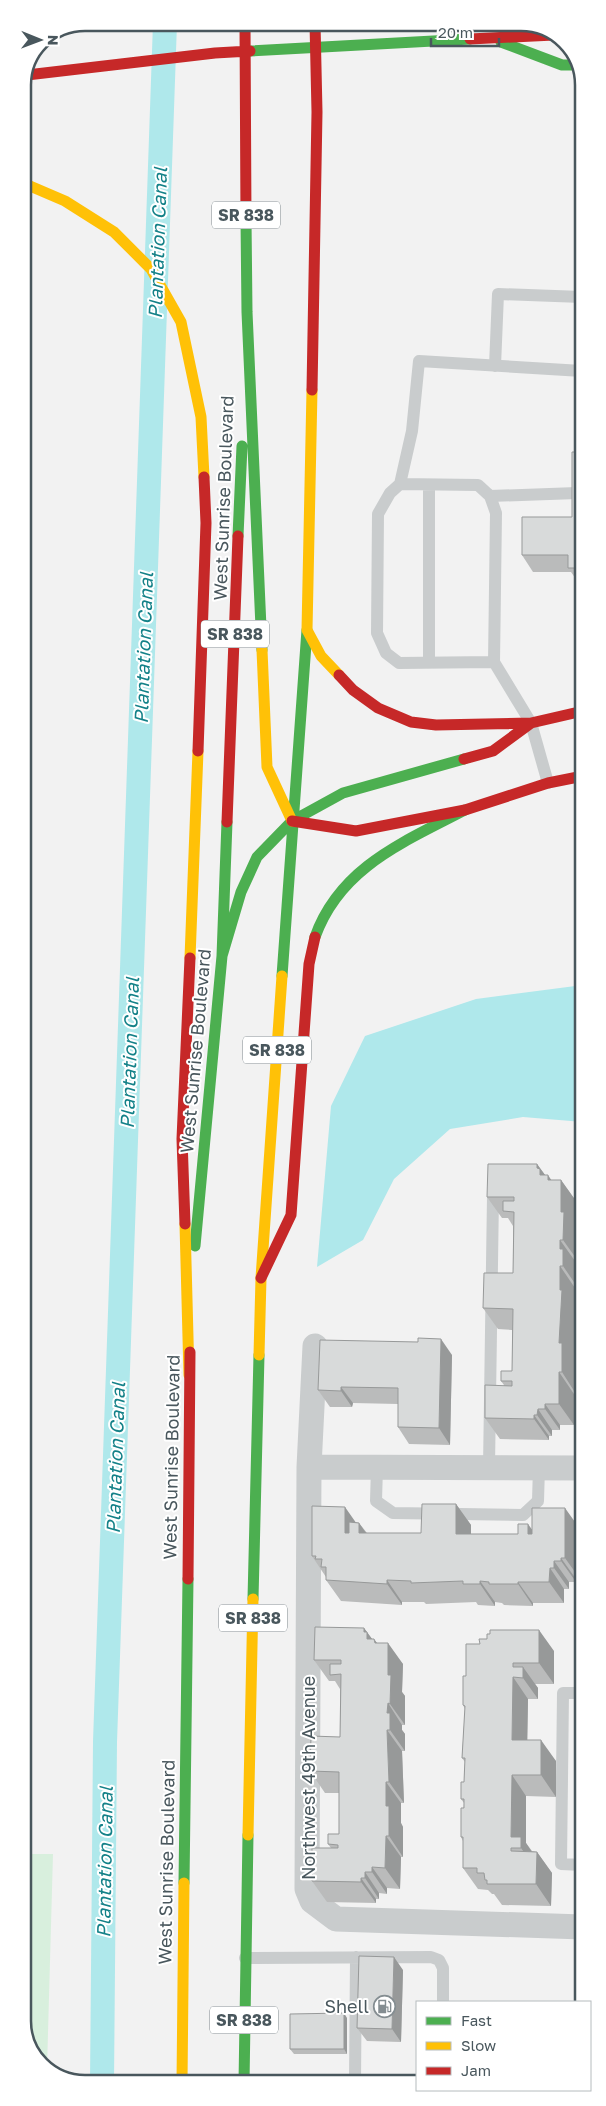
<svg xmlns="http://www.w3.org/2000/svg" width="606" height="2106" font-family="'Golos Text',sans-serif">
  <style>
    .green { fill: #d8efdd }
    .water { fill: #afe8eb }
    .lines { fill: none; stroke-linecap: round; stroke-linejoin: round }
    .canal { stroke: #afe8eb; stroke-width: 24 }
    .lane { stroke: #c9cccd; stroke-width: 12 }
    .street { stroke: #c9cccd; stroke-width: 25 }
    .fast { stroke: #4caf50; stroke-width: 11 }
    .slow { stroke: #ffc107; stroke-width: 11 }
    .jam { stroke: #c62828; stroke-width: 11 }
    .wall { fill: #babbbb }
    .shaded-wall { fill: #979999 }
    .building { fill: #d8dada; stroke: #979999 }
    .labels { text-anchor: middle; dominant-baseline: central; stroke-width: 4; stroke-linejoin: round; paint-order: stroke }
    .shield { fill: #fff; stroke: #80898e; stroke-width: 1 }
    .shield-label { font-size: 16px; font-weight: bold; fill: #49575d }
    .street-label { font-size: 18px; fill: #49575d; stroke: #fff }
    .poi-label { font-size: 18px; fill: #49575d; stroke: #fff; text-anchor: end }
    .water-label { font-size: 19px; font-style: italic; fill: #138188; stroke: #fff }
    .rim { fill: none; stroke: #49575d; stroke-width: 2.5 }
  </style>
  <rect width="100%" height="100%" fill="#f2f2f2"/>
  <path class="green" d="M24,1854H53L47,2069L44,2068L24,2033Z"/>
  <path class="water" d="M583,985V1122L523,1117L450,1129L394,1179L363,1240L317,1267L331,1106L365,1036L476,999Z"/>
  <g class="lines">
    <path class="canal" d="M102,2083L105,1742L165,23"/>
    <path class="lane" d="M495,366L498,294L582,297
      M400,484L412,431L419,361L582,371
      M490,496L577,493
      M429,662V485
      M494,662L496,513L490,496L478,485L400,484L390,493L378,514L377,633L386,653L399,663L494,662L531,723L548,783
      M377,1467L376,1501L393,1513L523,1515L538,1501L539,1467
      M489,1467L493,1196
      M583,1693H563L561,1864L583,1865
      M245,1958L431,1957L439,1960L443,1968V2002
      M355,2083L356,1957"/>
    <path class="street" d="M315,1346L309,1467L307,1889L312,1901L336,1919L583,1927
      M309,1467L583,1468"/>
    <path class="fast" d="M501,42L562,65H577
      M250,51L470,39
      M246,220L247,312L262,650
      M238,536L242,446
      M315,937C340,867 404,842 465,810
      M222,956L241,892L257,857L292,821L343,793L464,759
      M282,976L307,630
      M195,1246L222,956L227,822
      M253,1599L259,1355
      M184,1883L188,1579
      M244,2083L248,1835"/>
    <path class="slow" d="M23,183L65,201L114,232L151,269L181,322L201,417L204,477
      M312,390L307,630L321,656L339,675
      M262,650L267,767L292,821
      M190,958L198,751
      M185,1224L189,1375
      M259,1355L261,1278L282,976
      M248,1835L253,1599
      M182,2083L184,1883"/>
    <path class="jam" d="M245,23L246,220
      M470,39L554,35
      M27,75L215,53L250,51
      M312,390L317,112L315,23
      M339,675L353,690L378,708L411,722L436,725L531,723L583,711
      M198,751L206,523L204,477
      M464,759L493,751L531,723
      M292,821L356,831L465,810L548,783L583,776
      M227,822L238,536
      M185,1224L182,1139L190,958
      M261,1278L291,1215L309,964L315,937
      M188,1579L190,1352"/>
  </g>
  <path class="wall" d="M582,452L583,585H580L571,572H533L522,555L572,517Z
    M537,1164L545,1175L551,1180H561L576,1201V1229L578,1233V1261H575V1266L578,1271V1288H575L574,1308L577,1311L574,1361L576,1364V1394H574V1425H560V1430H552V1436H549V1440L500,1439L485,1418L504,1385L501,1381L512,1371V1330L498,1329L483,1308L513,1273V1226L508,1218H502L487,1197Z
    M418,1342L452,1355L450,1445L409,1444L398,1427V1404L353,1403L352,1407H330L318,1390Z
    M456,1504L471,1525V1534H518L532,1529H580V1579H576V1582H569V1589H564V1603H533V1606L504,1605L502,1603L495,1602V1606L478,1605L476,1602L426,1604L424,1602H402V1605L341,1601L326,1580V1577L312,1556L356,1522L359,1523L367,1533H421Z
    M364,1628L372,1639H374L377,1643L403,1664L402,1692L405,1696V1725H402V1730L405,1734V1751H402L404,1803H401V1823L403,1827V1857H401L400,1889L387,1888V1894L379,1893V1899H376V1903L327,1902L312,1881L331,1848L328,1844L339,1834V1793H325L310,1771L340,1737V1689L335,1681H329L314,1660Z
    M490,1634L554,1651V1684H535L538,1688V1699H528L527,1740L556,1761V1797L526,1796V1843L532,1851L537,1852L552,1873L551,1906L502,1905L494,1894H492L488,1890L478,1889L463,1868V1841L461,1837L464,1803L461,1799L464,1782L465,1762L462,1758L465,1709L463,1705L466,1676L480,1644L487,1639Z
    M403,1970L401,2042L367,2041L357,2028Z
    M347,2018V2054H294L290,2049Z"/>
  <path class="shaded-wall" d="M537,1164L548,1179V1175L561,1195V1180L576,1201V1229L578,1233V1261L563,1240L537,1168Z
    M560,1240L575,1261V1266L578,1271V1288L563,1266L560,1249Z
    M560,1266L575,1288L574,1308L577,1311L574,1361L576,1364V1394L562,1372L559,1343Z
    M441,1339L452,1355L450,1445L439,1428Z
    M559,1372L574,1394V1425L559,1404Z
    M341,1387L353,1403L352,1407L341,1391Z
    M545,1404L560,1425V1430L545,1409Z
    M538,1409L552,1430V1436L537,1415Z
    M534,1415L549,1436V1440L534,1419Z
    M456,1504L471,1525V1555L456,1534Z
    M345,1507L359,1527V1523L374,1544L345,1533Z
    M565,1508L580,1529V1579L565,1558Z
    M528,1524L543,1545L528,1534Z
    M561,1558L576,1579V1582L561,1561Z
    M554,1561L569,1582V1589L554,1568Z
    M550,1568L564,1589V1603L549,1582Z
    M387,1580L402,1602V1605L387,1584Z
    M480,1581L495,1602V1606L480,1584Z
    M518,1582L533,1603V1606L518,1584Z
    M364,1628L375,1643L374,1639L388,1658V1643L403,1664L402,1692L405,1696V1725L390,1704L364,1632Z
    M539,1630L554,1651V1684L539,1663Z
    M523,1667L538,1688V1699L523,1678Z
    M513,1677L528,1699L527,1761L512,1740Z
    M388,1703L402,1725V1730L405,1734V1751L390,1730L387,1713Z
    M387,1730L402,1751L404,1803L389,1782Z
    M541,1740L556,1761V1797L541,1775Z
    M512,1775L526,1796V1843L536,1858V1869L521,1848L511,1837Z
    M386,1782L401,1803V1823L403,1827V1857L389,1836L386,1806Z
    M386,1836L401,1857L400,1889L385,1868Z
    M537,1852L552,1873L551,1906L536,1884Z
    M372,1867L387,1888V1894L372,1872Z
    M365,1872L379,1893V1899L365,1878Z
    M361,1878L376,1899V1903L361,1882Z
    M394,1957L403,1970L401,2042L392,2029Z
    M344,2013L347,2018V2054L344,2049Z"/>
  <path class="building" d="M572,452H582L583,568H568V555H522V517H572Z
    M488,1164H537V1168L540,1169V1175H548V1180H561V1212H564L563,1240H560V1249H563V1266H560V1290H562L559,1343H562V1372H559V1404H545V1409H538L537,1415H534V1419L485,1418V1385L512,1386V1381H501V1371H512L513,1309L483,1308L484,1273H513L514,1212L503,1211V1201H514V1197H487Z
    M418,1338L441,1339L439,1428L398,1427V1388L341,1387V1391L318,1390L320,1340L418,1342Z
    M422,1504H456V1534H518V1524H528V1534H532V1508H565V1558H561V1561H554V1568H550L549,1582H518V1584H489V1582L480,1581V1584H463V1581L411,1583V1581L387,1580V1584L326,1580V1567H321L322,1559H315L316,1556H312V1506L345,1507V1533H349V1522L359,1523V1533H421Z
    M315,1627L364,1628V1632H367V1639H374L375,1643H388V1675H391L390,1704L388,1703L387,1713H390V1730H387L389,1782H386V1806H389V1836H386L385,1868L372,1867V1872H365V1878H361V1882L312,1881V1848H338V1845L328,1844V1834H339V1772L310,1771L311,1736L340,1737L341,1674L330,1675V1664H341V1660H314Z
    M490,1630H539V1663H513V1667H523V1678L513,1677L512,1740H541V1775H512L511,1837H521V1848H511V1851L537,1852L536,1884H487V1880H485L484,1873H477V1868H463V1837H461V1808H464V1799H461V1782H464L465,1758H462L465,1706L463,1705V1676H466V1644H480L479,1639H487V1634H490Z
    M359,1956L394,1957L392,2029L357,2028Z
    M344,2013V2049H290V2014Z"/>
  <defs>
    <symbol id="fuel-ring" viewBox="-11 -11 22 22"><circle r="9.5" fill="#fff" stroke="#848d91" stroke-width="1.5"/><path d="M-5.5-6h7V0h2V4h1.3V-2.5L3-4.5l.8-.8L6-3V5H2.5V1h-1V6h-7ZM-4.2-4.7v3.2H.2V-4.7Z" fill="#848d91"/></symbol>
  </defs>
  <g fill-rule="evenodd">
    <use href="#fuel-ring" x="372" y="1994" width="25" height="25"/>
  </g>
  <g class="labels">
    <g class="shield">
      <rect x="212" y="201.5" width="68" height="27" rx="4"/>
      <rect x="201" y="620.5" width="68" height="27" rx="4"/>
      <rect x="243" y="1036.5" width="68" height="27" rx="4"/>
      <rect x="219" y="1604.5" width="68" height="27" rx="4"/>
      <rect x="210" y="2006.5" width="68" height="27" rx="4"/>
    </g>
    <g class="shield-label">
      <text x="246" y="215">SR 838</text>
      <text x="235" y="634">SR 838</text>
      <text x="277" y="1050">SR 838</text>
      <text x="253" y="1618">SR 838</text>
      <text x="244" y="2020">SR 838</text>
    </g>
    <g class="street-label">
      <text transform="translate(223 498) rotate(-88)">West Sunrise Boulevard</text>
      <text transform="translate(195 1051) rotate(-85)">West Sunrise Boulevard</text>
      <text transform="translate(171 1457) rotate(-89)">West Sunrise Boulevard</text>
      <text transform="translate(308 1778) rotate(-90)">Northwest 49th Avenue</text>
      <text transform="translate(166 1862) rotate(-89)">West Sunrise Boulevard</text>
    </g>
    <g class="poi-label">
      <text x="369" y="2006">Shell</text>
    </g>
    <g class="water-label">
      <text transform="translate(157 243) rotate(-88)">Plantation Canal</text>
      <text transform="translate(143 648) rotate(-88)">Plantation Canal</text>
      <text transform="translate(129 1053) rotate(-88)">Plantation Canal</text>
      <text transform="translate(115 1458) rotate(-88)">Plantation Canal</text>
      <text transform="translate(104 1862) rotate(-89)">Plantation Canal</text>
    </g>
  </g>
  <path d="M0 0H606V2106H0ZM85 31H521A54 54 0 0 1 575 85V2021A54 54 0 0 1 521 2075H85A54 54 0 0 1 31 2021V85A54 54 0 0 1 85 31Z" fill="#fff" fill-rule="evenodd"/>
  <path class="rim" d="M85 31H521A54 54 0 0 1 575 85V2021A54 54 0 0 1 521 2075H85A54 54 0 0 1 31 2021V85A54 54 0 0 1 85 31Z"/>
  <rect x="416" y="2001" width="175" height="90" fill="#ffffff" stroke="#b6bcbe"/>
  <rect x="426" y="2017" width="25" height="8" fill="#4caf50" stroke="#b6bcbe"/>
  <text x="461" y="2026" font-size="15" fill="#49575d">Fast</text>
  <rect x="426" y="2042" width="25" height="8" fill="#ffc107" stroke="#b6bcbe"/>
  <text x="461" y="2051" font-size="15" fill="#49575d">Slow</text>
  <rect x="426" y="2067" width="25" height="8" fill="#c62828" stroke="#b6bcbe"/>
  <text x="461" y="2076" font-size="15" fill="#49575d">Jam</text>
  <g transform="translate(40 40) rotate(91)" stroke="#ffffff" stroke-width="4" paint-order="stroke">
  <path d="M0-4L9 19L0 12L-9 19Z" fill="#49575d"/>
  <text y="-8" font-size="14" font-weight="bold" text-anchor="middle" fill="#49575d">N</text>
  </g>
  <path d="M431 38v8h68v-8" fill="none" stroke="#49575d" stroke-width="2.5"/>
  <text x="438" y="38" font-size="15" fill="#49575d" stroke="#ffffff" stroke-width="4" paint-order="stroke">20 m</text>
</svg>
